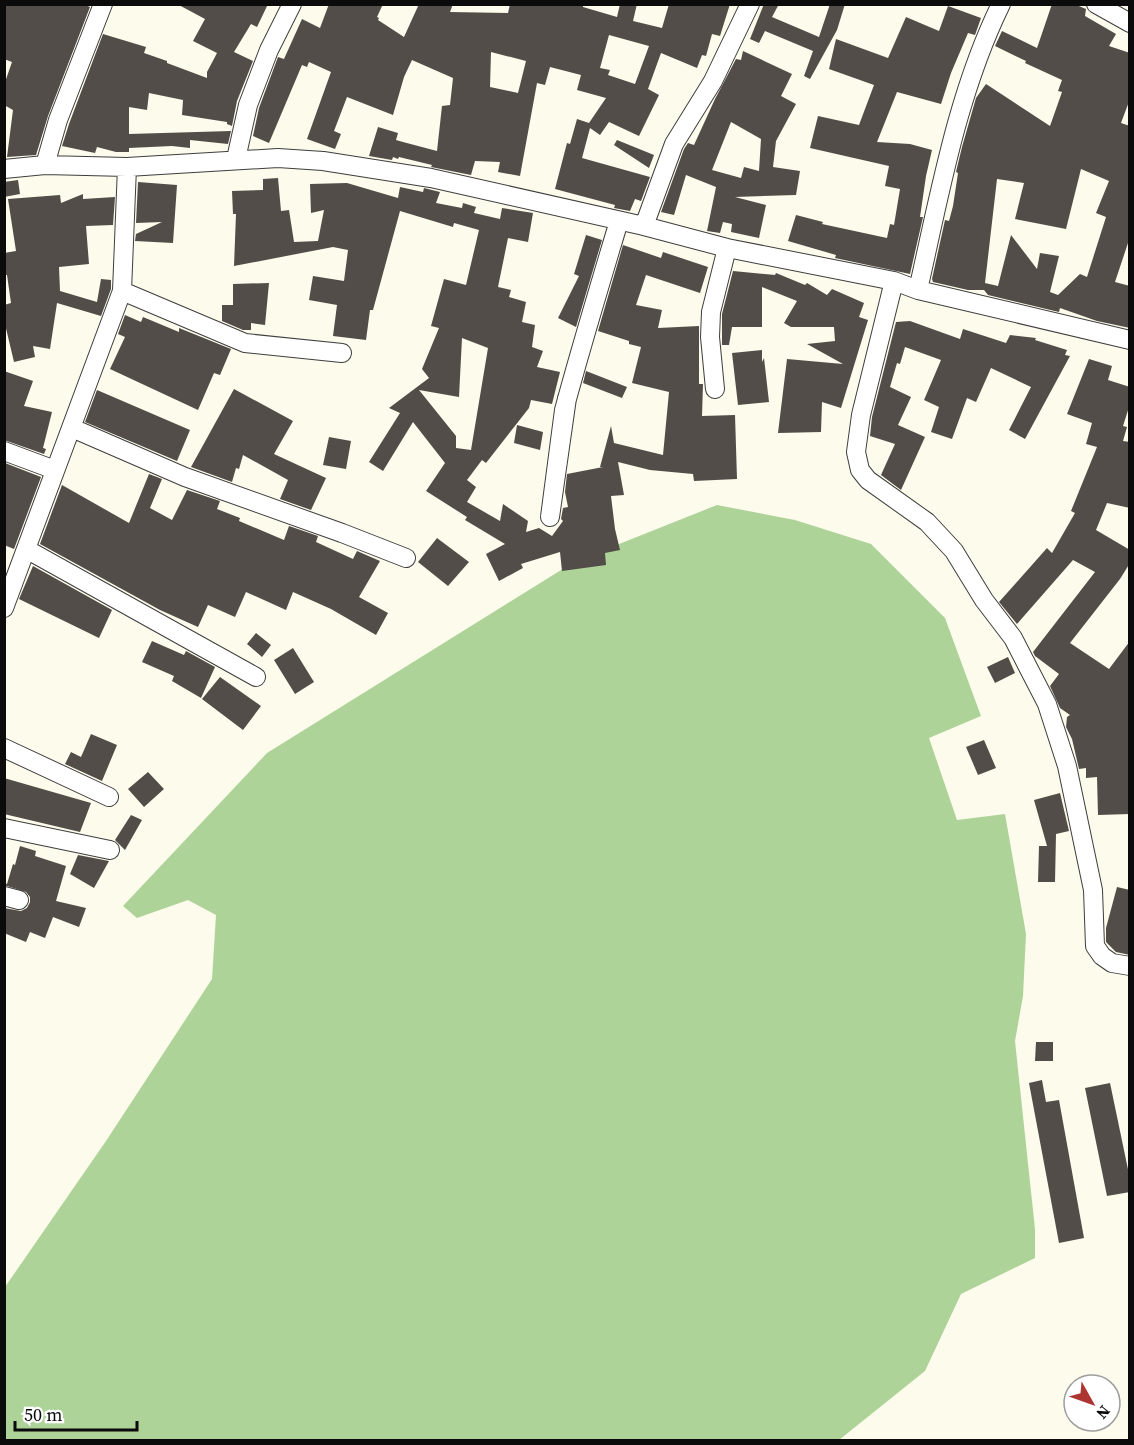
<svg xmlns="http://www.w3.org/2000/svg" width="1134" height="1445" font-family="'Source Serif 4',serif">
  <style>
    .forest { fill: #aed399 }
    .building { fill: #524d48; fill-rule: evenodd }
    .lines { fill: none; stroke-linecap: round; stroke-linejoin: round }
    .minor-casing { stroke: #3e3e3e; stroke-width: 20 }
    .minor { stroke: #fff; stroke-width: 18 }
  </style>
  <rect width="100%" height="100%" fill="#fdfbeb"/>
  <path class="forest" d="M717,505L795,520L871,544L945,618L981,716L929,738L957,820L1005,814L1026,934L1023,996L1015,1041L1035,1229V1258L961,1294L925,1371L839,1440H5V1287L106,1141L212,979L216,915L188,900L137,918L123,906L267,753L574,562Z"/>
  <path class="building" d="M4,4H83L90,7L48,116L36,155L7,157L13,110L4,105V85L12,62L4,59Z
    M177,4H268L257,27L251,24L234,52L253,61L237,101L232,126L227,124V122L182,115L183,100L149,93L147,110L129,107V134L231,131L228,144L190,140V148L172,146L129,148V152H116L97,147L95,153L62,146L69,124L103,34L146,47L144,53L167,61V63L207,78V72L217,53L193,41L205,19Z
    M329,4H383L377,17L379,18L378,20L404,37L419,4H453L450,12L508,13L510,4H583V7L617,17L620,4H637L633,21L662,28L669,4H730L720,36L712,34L706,56L702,55L697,68L661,53L648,89L659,95L639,136L609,122L600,135L590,128L582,158L650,177L641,201L635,199L630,211L614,208L615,205L555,189L567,143L570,144L577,119L589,123L606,98L577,90L581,75L550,67L545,85L537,83L520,176L498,172L500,162L475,161L471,175L431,167L432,165L399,157L398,159L393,157L392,160L369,156L378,127L398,133L396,140L403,142L437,151L442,106L450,105L453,78L412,60L404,77L393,115L347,97L334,131L341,134L335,149L307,139L331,72L309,62L307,67L302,65L269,143L253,136L259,108L278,57L284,59L302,19L320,28ZM609,35L649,46L635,84L608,75L610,70L600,68ZM491,52L526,61L518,93L490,87Z
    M764,4H779L772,17L819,37L830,4H845L837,30L810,79L804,76L813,51L765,31L759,43L750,39Z
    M1052,4H1074L1086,9L1085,16L1116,34L1109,46L1130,53V99L1121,123L1130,126V237L1115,282L1130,286V328L1097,321L1060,308L1059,312L988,295L984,290H968L933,282L932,279L945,220L949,221L953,206L958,173L956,172L962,147L976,98L986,84L1050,126L1062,92L1058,91L1062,80L1025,63L1026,61L995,46L1002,31L1037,48ZM1081,169L1109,181L1096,213L1106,217L1087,277L1080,274L1058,295L1050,292L1059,256L1040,253L1037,269L1011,235L998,286L985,283L997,179L1024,183L1015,219L1066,229Z
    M948,6L981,18L975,35L968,33L951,73L941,104L897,92L877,142L910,144L932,150L926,176L920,217H923L910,274L835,258L836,255L788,241L796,215L823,222L822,224L887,238L890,224L894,225L900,189L885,186L889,166L810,148L818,116L859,125L874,85L829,69L836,39L888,58L906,17L939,31Z
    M743,51L792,74L781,96L796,104L776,141L773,167L800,171L796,195L735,197L766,205L759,238L731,232L732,224L723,222L720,233L707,231L716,187L686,175L674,215L661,212L684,149L688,143L694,145L715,99L736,59L741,60ZM731,122L761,139L759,171L744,167L741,178L712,170Z
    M617,140L654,155L649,168L614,145Z
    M278,178L281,211L289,210L294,242L318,241L324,210L311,213L310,184L347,183L398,198L400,187L423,192L424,188L440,192L436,203L462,208L463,203L476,207L474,213L500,219L502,208L533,213L528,242L508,238L498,287L511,290L509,297L526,302L522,322L535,325L532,347L543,351L537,367L560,372L552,404L531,400L529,408L486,463L482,460L467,480L476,487L467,502L500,521L503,504L528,521L526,532L539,528L552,536L563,521L561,519L563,508L568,507L565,492L567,474L603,467H600L611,426L614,443L663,455L669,392L632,383L641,347L629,344V341L598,331L623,245L661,258L663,252L708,267L700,293L646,275L636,305L662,310L658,328L699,326V384H703L702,416L735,415L737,479L694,481L693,474L650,470L618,462L624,495L611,496L615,529L620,550L605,553L606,565L562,571L560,552L521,564L523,568L499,581L486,554L505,544L465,520L467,517L426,491L445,463L413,422L383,471L369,462L400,413L389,408L429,378L422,369L439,328L431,326L444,279L466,285L479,230L454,223L453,227L400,211L373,310H370L366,340L333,336L337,305L309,300L313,276L344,281L348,250L333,247L234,266L236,214H233L232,191L263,190V179ZM462,338L488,348L471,450L456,448V436L419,390L459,397Z
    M18,180L20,194L4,197V182Z
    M138,182L177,185L173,243L135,241L136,234L162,222L136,223Z
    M83,194V199L115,197L113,225L86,226L89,264L59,267L60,291L97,302L101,279L111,280V289L101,316L57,303L50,349L33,346L35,357L14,362L4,320V305L11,303L7,275H4V253L16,251L8,199L60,195L61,203Z
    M586,235L602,240L576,327L558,318L579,276L574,274Z
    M733,271L775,275L776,273L805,285L807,283L827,295L832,289L864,303L859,317L868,320L841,408L822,402L821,432L778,433L787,359L843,364L807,344L835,341L834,327H791L784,323L797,301L762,287V327H732L729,345H722V314Z
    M269,283L265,325L251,323V330H243L222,321V305H233V284Z
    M125,315L141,322L143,317L179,332V328L231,349L220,375L214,373L198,410L110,369L125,337L118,334Z
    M910,321L960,339L963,329L1006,343L1010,335L1036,338L1035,340L1067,350L1065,355L1070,356L1025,439L1009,430L1031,387L991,368L976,402L967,398L952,439L931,432L939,407L924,400L941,360L905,347L900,364L897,363L890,387L911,397L898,425L925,437L901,490L881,475L895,444L870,436L872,417L896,322Z
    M762,350V362L764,358L769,402L738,405L732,353Z
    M1089,359L1112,366L1108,380L1130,387V404L1123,426L1127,427L1123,441L1130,442V508L1107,503L1096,530L1130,550V563L1120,579L1070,643L1109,669L1130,641V814L1098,815L1097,777L1086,778V768L1079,769L1072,739L1066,727L1067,717L1070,715L1060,708L1050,686L1059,674L1035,656L1033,652L1095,572L1073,560L1017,624L999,602L1047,548L1052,553L1075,513L1071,511L1097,447L1086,444L1092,423L1067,414Z
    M4,371L33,381L24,406L52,412L43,448L46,449L44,454L4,440Z
    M586,371L627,387L622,398L583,383Z
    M234,389L293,421L274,454L326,478L311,510L280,499L288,480L243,455L239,469L236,468L232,482L191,467Z
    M97,390L190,430L177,461L85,422Z
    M517,425L543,432L540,450L514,443Z
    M329,437L351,441L346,469L323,465Z
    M5,463L41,477L14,549L4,545Z
    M149,474L162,479L150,508L172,520L187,490L220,501L217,509L240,518L239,521L284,540L289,526L318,536L316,542L353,559L357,551L380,561L359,597L388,613L376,635L331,609L293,592L286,610L246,592L235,617L208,605L198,627L160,610L40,544L62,485L129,523Z
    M437,538L469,562L448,586L418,562Z
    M33,566L112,610L99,638L19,599Z
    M256,633L271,645L262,657L247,644Z
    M152,641L184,655L186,651L215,667L201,698L172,681L174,676L142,662Z
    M293,648L314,682L295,694L274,660Z
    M1008,657L1015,673L995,683L987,667Z
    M220,677L261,706L243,730L202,699Z
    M91,734L117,745L102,781L65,764L71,752L81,757Z
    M984,740L996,768L978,775L966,747Z
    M148,772L164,789L144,807L128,789Z
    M4,778L91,803L80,832L4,814Z
    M1060,793L1069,831L1056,834L1055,882H1038L1039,846H1047L1034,800Z
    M131,815L142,820L125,850L115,840Z
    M20,846L36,851L35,856L66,866L56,901L86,908L79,927L53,917L45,938L30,932L26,942L4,933V908L21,911L27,908L30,902V897L26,892L4,885V883L7,884L13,864L15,865Z
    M78,855L109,861L94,888L70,874Z
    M1117,887L1130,890V955L1116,952L1106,942V928Z
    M1036,1042H1053V1061H1035Z
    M1042,1080L1046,1102L1059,1100L1084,1238L1059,1243L1029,1083Z
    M1110,1083L1130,1179V1192L1107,1196L1085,1088Z"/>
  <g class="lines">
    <defs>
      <path id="minor" d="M1096,4L1130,23
        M236,159L248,105L269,50L292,4
        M45,165L58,120L103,4
        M4,169L45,165L127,167L278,158L323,161L431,178L644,226L727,248L894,281L918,290L1130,340
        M644,226L674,144L713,81L750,4
        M894,281L861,415L856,452L860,470L868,480L927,522L954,551L984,600L1013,638L1047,704L1067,766L1093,890L1095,946L1102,956L1112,963L1130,966
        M918,290C940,193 957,94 1001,4
        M122,291L245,343L342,353
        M715,389L710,337L711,312L727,248
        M567,398L550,517L564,410C581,347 600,284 619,221
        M72,428L185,477L342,533L406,558
        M4,451L55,470
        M26,549L256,677
        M4,608L122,291L127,167
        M4,748L109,797
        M4,828L110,850
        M4,896L19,900"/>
    </defs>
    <use href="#minor" class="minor-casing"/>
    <use href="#minor" class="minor"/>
  </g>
  <rect width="1134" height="1445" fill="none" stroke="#0b0b0b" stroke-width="12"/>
  <g transform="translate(1092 1403) rotate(130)"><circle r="28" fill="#ffffff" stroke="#9d9d9d" stroke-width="1.5"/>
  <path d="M0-4.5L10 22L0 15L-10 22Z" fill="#ac3531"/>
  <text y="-9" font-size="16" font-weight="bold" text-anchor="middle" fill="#0b0b0b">N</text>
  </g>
  <path d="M15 1421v9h122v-9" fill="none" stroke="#0b0b0b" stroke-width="3"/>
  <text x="24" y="1421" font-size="18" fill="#0b0b0b" stroke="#ffffff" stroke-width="4.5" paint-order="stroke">50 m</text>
</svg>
